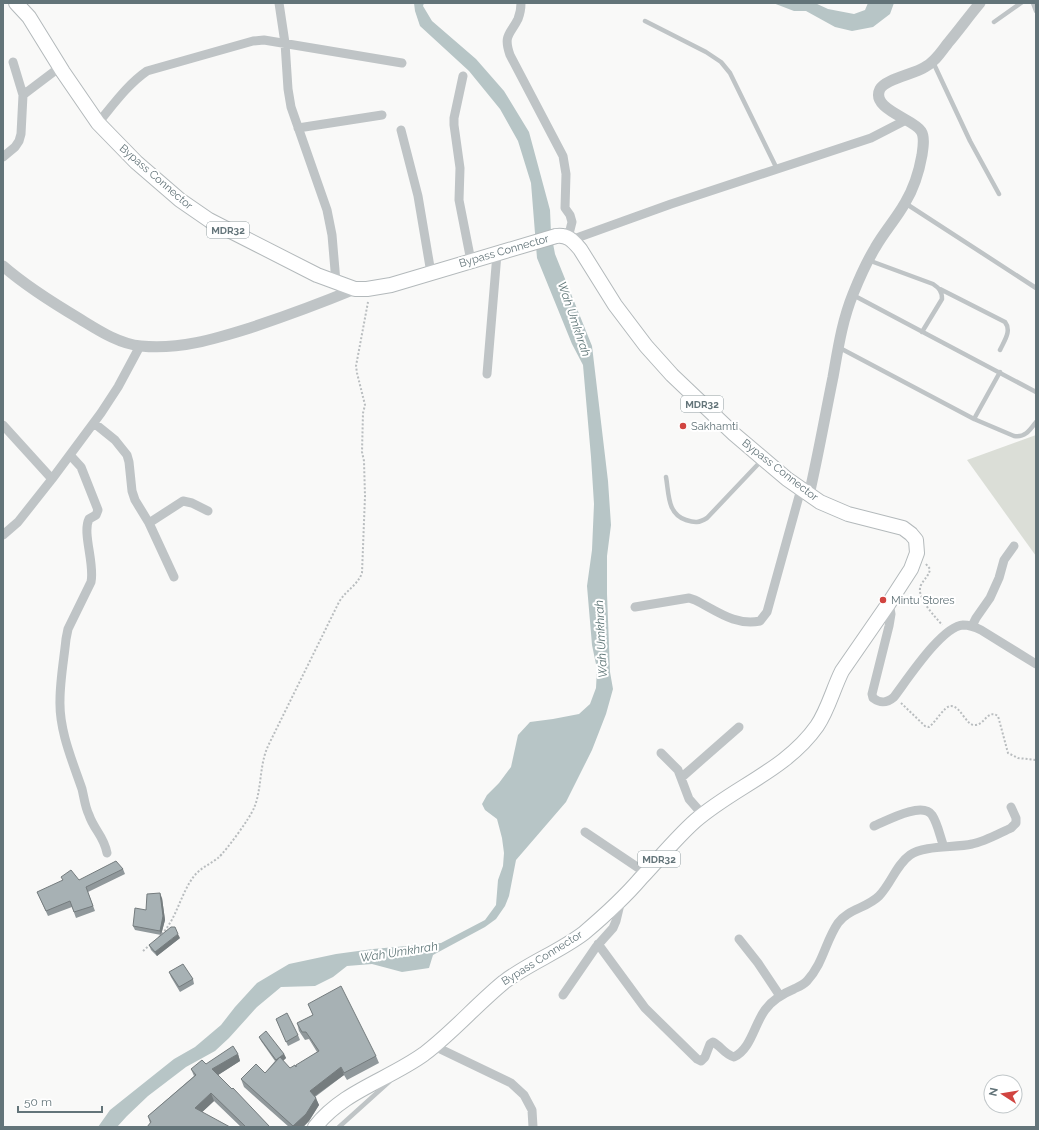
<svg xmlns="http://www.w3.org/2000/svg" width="1039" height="1130" font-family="Raleway,sans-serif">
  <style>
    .green { fill: #dbded7 }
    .water { fill: #b7c5c6 }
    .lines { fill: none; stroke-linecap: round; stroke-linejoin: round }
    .primary-casing { stroke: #b3b9bb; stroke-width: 16 }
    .path { stroke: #b9bdbf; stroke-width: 2; stroke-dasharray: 2 2; stroke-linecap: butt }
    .service { stroke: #bfc4c6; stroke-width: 4.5 }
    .minor { stroke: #bfc4c6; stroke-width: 9 }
    .tertiary { stroke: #bfc4c6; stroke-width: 11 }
    .primary { stroke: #fff; stroke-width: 14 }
    .wall { fill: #90989b }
    .shaded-wall { fill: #757c7e }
    .building { fill: #a7b1b4; stroke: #757c7e }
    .poi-dot { fill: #d14440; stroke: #fff; stroke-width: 1.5 }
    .labels { text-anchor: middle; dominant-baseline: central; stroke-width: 4; stroke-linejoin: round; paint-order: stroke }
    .shield { fill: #fff; stroke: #929ea1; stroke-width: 1 }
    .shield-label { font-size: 10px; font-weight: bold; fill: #637479 }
    .street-label { font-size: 11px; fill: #637479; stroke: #fff }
    .poi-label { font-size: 11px; fill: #637479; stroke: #fff; text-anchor: start }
    .water-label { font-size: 12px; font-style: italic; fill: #627879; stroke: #fff }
  </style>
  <rect width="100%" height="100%" fill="#f9f9f8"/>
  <path class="green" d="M1036,435V556L967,460Z"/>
  <path class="water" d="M414,3H424L423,6L432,21L476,59L504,91L529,132L550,210L551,233L555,254L592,346L608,481L611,525L607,556V594L610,672L613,689L606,714L592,750L566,802L516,860L509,896L505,906L496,919L485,927L433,955L429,968L402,972L372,964L347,966L333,977L315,986L281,987L257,1007L229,1038L215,1051L186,1067L148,1096L127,1116L117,1127H98L110,1110L174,1059L195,1047L221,1025L235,1007L257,983L289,964L336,954L373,949L441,943L485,920L496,905L498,880L503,866L504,853L502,838L497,819L485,810L482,804L487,795L499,783L511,767L518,735L530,722L553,719L579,714L590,704L596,688L597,669L592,645L587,586L592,550L594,504L591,457L583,365L572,344L537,258L531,183L518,141L500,109L469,71L420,26L415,11Z
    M773,3H815L828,9L854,14L865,10L868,3H894L890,14L873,27L852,31L835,27L806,11H794Z"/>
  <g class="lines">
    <defs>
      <path id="primary" d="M16,3L29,17L63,72L98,123L136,162L180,200L209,220L317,275L355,289H367L391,285L556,236C567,234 573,241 580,249L615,305L646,346L672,375L734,434L787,479L820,502L848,514L903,528L911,534L916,540L917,553L911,569L889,603L842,671C833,689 828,710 817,726C786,770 734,787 695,821C676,838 659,859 641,878C624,898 604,916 584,933C559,952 529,963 504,982C476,1005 453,1032 424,1054C388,1080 343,1091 315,1127"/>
    </defs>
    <use href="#primary" class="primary-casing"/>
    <path class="path" d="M926,564L930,569C929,576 924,579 921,585C915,597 935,616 942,625
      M901,703L925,726L929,727C936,722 944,706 951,706C961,706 966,726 975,725C985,725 987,709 998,716L1008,753L1018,758L1036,760
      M159,937C176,921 179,898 192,879C198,869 209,865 218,858C226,851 250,818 254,808C262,789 259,766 268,746L339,602C346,590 357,586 362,573L365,496L364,461L362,452L363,413L365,405L357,373L356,366L368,302
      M143,951L151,944"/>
    <path class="service" d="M1033,3L1036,11
      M645,21L706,52L721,62L730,73L777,169
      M994,22L1021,3
      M933,62L970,141L999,194
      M905,203L1036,288
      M868,260L933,284C939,288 942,291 942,299L922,332
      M940,289L1005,322C1012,331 1004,341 1000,350
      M853,295L1036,392
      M838,347L974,419L1014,436C1025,438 1030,430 1036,422
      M974,419L1000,372
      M666,477C669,493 667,514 686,520C695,523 699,523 707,518L762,460
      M339,1127L390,1081"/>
    <path class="minor" d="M279,3L285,43L288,89L291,107L327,210L332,235L336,282
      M521,3C521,8 520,14 518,19C510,35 503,35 510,55L563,156L566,174L565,208L570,215L572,222L570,230L565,236
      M463,76L454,118V125L460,168L459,200L471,261
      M23,95L60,67
      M98,123C113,105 128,84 147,71L253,41L264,40L402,63
      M298,128L382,115
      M401,130L418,196L431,273
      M3,157L15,147L19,141L21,134L23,95L13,62
      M571,240L671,204L871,138L906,120
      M487,374L497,254
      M94,423L115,440L127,455L129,462L132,491L135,500L149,523L174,577
      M3,425L52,479
      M70,455L81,467L98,510L96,515L89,519C82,533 95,564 91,582L68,629L66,639C64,659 60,680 60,700C59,730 72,760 82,789C84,797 85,807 89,815C94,830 104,836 107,853
      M149,523L183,501L192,503L208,511
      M3,535L18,522L52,479L101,413L118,387L140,346
      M889,603L891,614L889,626L872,694L873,698C881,704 887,703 894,697C907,680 942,626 963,625C970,625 975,627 981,630L1036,664
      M635,607L689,598L695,600C717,611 735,626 760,621L767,612L801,489
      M972,626L976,618L990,598L999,578L1004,560L1014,546
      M661,753L678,770L689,799L703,815
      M682,777L739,727
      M874,826C886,821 922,801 932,815C938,824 940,837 944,847
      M585,832L646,873
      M739,939L758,963L780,996
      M598,944L645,1008L697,1059L701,1061L705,1057L710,1044L713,1042C721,1046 724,1054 734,1057C751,1049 754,1025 765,1010C772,1000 782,994 794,989C798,987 803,985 807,981C824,962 825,942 838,923C848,909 867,908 879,896C891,884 896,865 910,855C924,845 955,848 972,844C984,842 1000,833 1011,828L1016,823V818L1011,807
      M563,995L596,947L613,928L616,921L621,900
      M434,1046L511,1083L524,1095L532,1110L533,1127"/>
    <path class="tertiary" d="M3,266C27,287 53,303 80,319C98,330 119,344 141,346C178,350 215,339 250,328C286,316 321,303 355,289
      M809,495C818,456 825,416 833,377C838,349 842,321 853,294C859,279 866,263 875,248C884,232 896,219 905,203C914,188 919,172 922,155C923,148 925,137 921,131C914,119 870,109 880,89C885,79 915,74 925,67C935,62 941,52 948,43C959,30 969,16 980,3"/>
    <use href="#primary" class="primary"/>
  </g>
  <path class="wall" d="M123,869L125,874L88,892L95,911L76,918L72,907L48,916L37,892L79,880Z
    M162,898L165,920L161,935L135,930L133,926L146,910Z
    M180,938L157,956L151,950L149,945Z
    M169,972L193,979L194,984L180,992L171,977Z
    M308,1004L376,1056L379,1063L347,1080L344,1075L315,1097L319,1105L309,1121L303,1127H289L244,1087L241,1079L265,1073L275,1061L261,1041L259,1037L284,1054L286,1058L283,1061L290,1068L296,1067L317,1052L309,1039L305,1040L299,1031L297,1023L313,1015Z
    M276,1019L298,1035L300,1040L288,1046Z
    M238,1054L240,1061L218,1075L270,1127H241L214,1101L202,1112L150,1123L148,1116L194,1076L191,1069Z"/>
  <path class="shaded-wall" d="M160,893L162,898L165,920L161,935L160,931Z
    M178,934L180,938L157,956L155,952Z
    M238,1054L240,1061L215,1077L212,1069Z
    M284,1054L286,1058L278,1065L276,1060Z
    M341,1067L344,1075L312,1098L310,1091Z
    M211,1093L214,1101L198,1116L195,1108Z
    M316,1098L319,1105L309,1121L303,1127H294L293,1126Z"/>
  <path class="building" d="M116,861L123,869L86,887L93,906L74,912L70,901L46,911L37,892L63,880L61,877L71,870L79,880Z
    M160,893L163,916L160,931L133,926L135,908L146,910L147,894Z
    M171,927H175L178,934L155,952L149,945Z
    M183,964L193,979L179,987L169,972Z
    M341,986L376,1056L344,1073L341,1067L310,1091L316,1098L306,1114L293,1126L241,1079L256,1064L265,1073L280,1057L290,1068L295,1065L296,1067V1065L319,1051L306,1032H302L297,1023L313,1015L308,1004Z
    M287,1013L298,1035L286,1042L276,1019Z
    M266,1031L284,1054L276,1060L259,1037Z
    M233,1046L238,1054L212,1069L232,1089L233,1088L270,1127H246L211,1093L195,1108L230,1127H147L151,1122L148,1116L196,1075L191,1069L202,1060L206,1064Z"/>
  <g class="poi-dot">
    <circle cx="683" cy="426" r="4"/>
    <circle cx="883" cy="600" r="4"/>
  </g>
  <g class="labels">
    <g class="shield">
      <rect x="207" y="222" width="42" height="16" rx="3"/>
      <rect x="681" y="396" width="42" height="16" rx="3"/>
      <rect x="638" y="851" width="42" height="16" rx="3"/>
    </g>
    <g class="shield-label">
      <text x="228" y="230">MDR32</text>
      <text x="702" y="404">MDR32</text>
      <text x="659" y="859">MDR32</text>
    </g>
    <g class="street-label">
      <text transform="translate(156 177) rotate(41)">Bypass Connector</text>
      <text transform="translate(504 251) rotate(-16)">Bypass Connector</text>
      <text transform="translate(780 470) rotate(38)">Bypass Connector</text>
      <text transform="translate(542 958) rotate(-32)">Bypass Connector</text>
    </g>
    <g class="poi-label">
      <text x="691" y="426">Sakhamti</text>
      <text x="891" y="600">Mintu Stores</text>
    </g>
    <g class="water-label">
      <text transform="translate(574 319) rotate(71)">Wah Umkhrah</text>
      <text transform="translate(601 639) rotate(-93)">Wah Umkhrah</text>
      <text transform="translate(399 952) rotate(-9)">Wah Umkhrah</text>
    </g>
  </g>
  <rect width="1039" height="1130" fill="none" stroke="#637479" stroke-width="8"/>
  <g transform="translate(1003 1094) rotate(282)"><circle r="19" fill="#ffffff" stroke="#c1c7c9"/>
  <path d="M0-3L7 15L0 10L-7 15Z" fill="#d14440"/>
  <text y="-6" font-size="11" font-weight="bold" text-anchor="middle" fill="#637479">N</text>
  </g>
  <path d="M18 1106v6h84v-6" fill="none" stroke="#637479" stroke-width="2"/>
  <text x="24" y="1106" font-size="12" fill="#637479" stroke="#ffffff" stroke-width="3" paint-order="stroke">50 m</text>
</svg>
